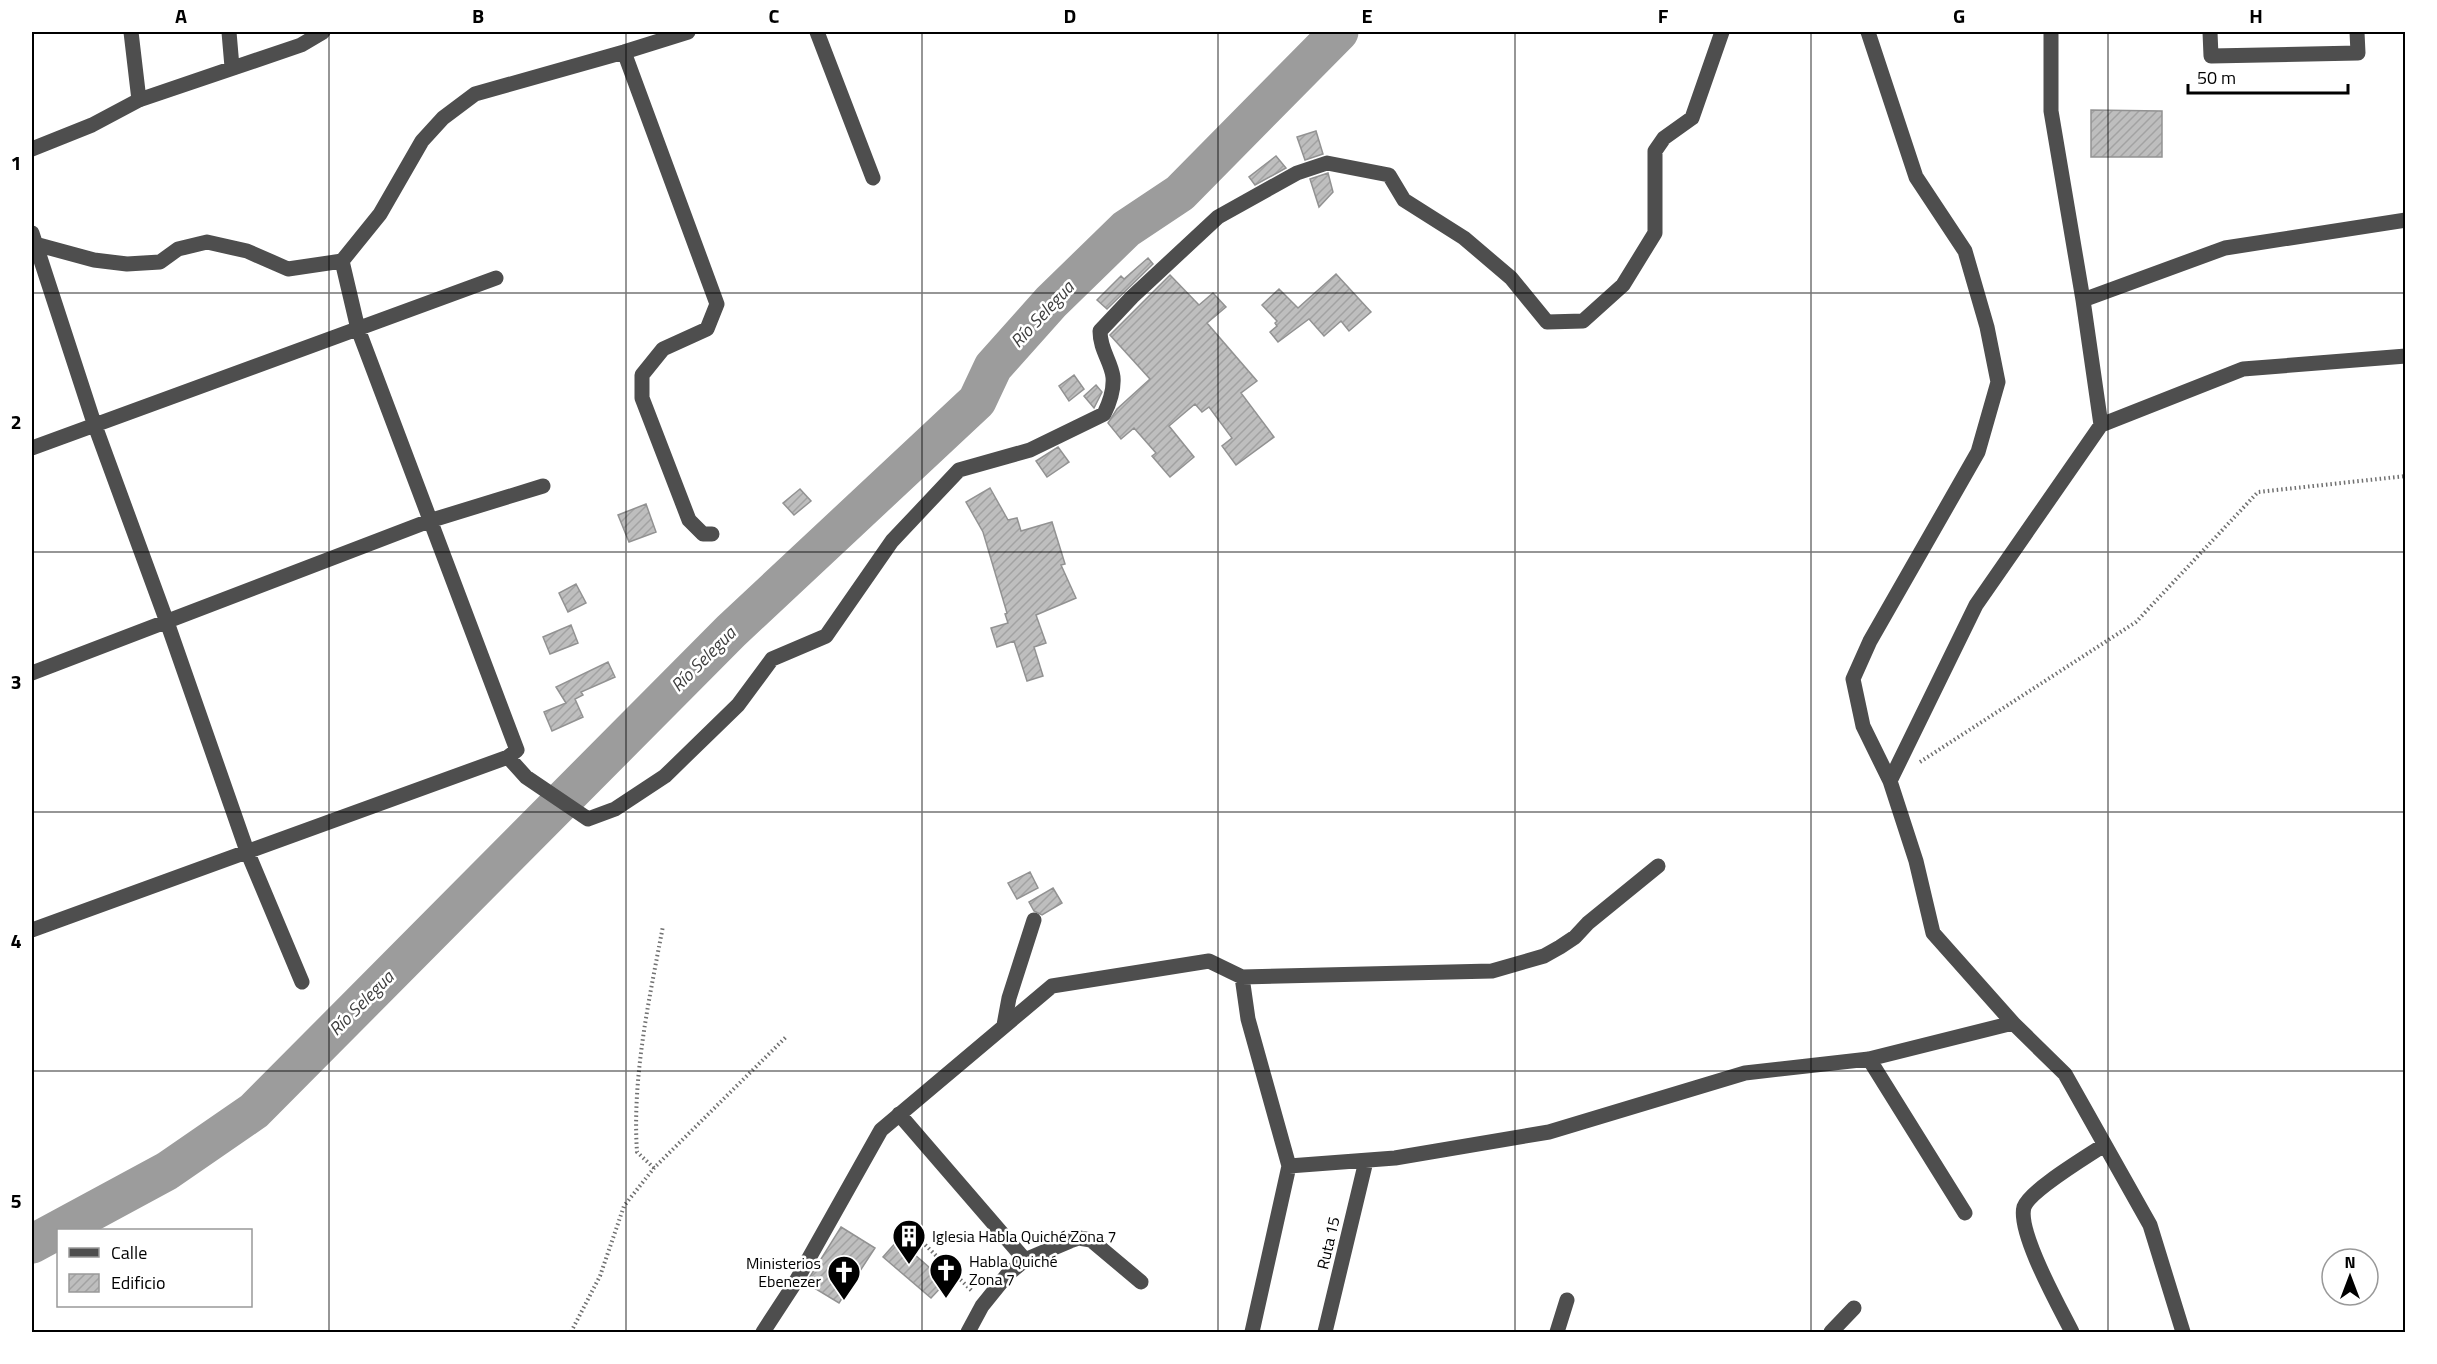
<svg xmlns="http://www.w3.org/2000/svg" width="2437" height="1364" font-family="'Titillium Web',sans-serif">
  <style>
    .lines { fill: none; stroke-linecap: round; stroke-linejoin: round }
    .river { stroke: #9c9c9c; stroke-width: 39 }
    .building { fill: url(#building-hatch); stroke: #929292; stroke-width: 1.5 }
    .path { stroke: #707070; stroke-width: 4; stroke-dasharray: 1.5 3; stroke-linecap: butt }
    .minor { stroke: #4e4e4e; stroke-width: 15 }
    .grid { fill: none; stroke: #000; stroke-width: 1.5; stroke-opacity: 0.55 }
    .labels { text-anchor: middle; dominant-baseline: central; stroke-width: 5; stroke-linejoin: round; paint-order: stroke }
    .poi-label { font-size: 16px; fill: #000; stroke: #fff; text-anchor: start }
    .street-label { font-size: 16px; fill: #000; stroke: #fff }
    .water-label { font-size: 18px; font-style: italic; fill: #3d3d3d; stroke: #fff }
    .neatline { fill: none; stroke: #000; stroke-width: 2 }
    .grid-label { font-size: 20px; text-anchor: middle; font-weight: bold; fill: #000 }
  </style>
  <defs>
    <pattern id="building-hatch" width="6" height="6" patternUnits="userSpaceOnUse" patternTransform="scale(1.5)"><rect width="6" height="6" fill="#bebebe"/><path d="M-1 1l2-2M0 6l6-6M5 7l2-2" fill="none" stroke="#a2a2a2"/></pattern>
  </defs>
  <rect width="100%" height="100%" fill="#fff"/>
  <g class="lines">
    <path class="river" d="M32,1244L167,1171L254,1111L731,631L977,401L993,367L1051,302L1126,229L1180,193L1339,32"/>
  </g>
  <path class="building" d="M2091,110L2162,111V157H2091Z
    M1316,131L1323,154L1305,160L1297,137Z
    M1276,156L1286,168L1255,185L1249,177Z
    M1328,173L1333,192L1319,207L1310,179Z
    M1148,258L1153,264L1107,309L1097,300L1121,276L1124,279Z
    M1336,274L1371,312L1349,331L1341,321L1324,336L1309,319L1278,342L1270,332L1277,326L1275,323L1277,321L1262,305L1279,289L1298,308Z
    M1170,275L1199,305L1213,293L1226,307L1207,323L1257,381L1241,393L1274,437L1236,465L1222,446L1232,438L1209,407L1202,412L1195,404L1169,426L1194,457L1170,477L1152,456L1156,453L1134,428L1121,439L1108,423L1117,409L1150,379L1110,335Z
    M1074,375L1084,389L1069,401L1059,386Z
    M1096,385L1102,392L1094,408L1084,396Z
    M1058,447L1069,462L1047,477L1036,461Z
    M990,488L1008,520L1017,518L1021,531L1052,522L1065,564L1061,565L1076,598L1036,615L1046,643L1034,647L1043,676L1027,681L1014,641L997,647L991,628L1008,623L1005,614L1007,613L983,532L966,502Z
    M800,489L811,501L794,515L783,503Z
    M646,504L656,532L629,542L618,515Z
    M576,584L586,603L568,612L559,593Z
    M571,625L578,643L550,654L543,637Z
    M608,662L615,677L581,692L583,695L575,699L583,717L552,731L544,712L566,703L556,687Z
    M1030,872L1038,888L1017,899L1008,883Z
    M1053,888L1062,903L1042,915L1034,911L1029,902Z
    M841,1227L875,1248L839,1303L806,1283Z
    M898,1240L946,1282L931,1298L883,1257Z"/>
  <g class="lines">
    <path class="path" d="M1920,762L2136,622L2258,492L2406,476
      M654,1168L637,1152C632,1077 649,1000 663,926
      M906,1226L973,1292
      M571,1332L600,1276L624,1206L654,1168L786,1037"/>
    <path class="minor" d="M131,32L139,100
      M229,32L232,67
      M817,32L873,178
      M1868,32L1916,177L1965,251L1987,327L1998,382L1978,452L1870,641L1853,679L1863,726L1890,781L1916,861L1933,933L2013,1023
      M2051,32V111L2083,300L2101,425
      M2210,32L2211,56L2358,53L2357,32
      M624,52L717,304L707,329L663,349L642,375V398L689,520L703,534H712
      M32,149L92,125L139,100L301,45L323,32
      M32,233L94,423L167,622L247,851L302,982
      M342,261L380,214L422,141L443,118L475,94L624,52L688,32
      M2083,300L2225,248L2406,220
      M32,448L496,278
      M32,673L429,521L543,486
      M508,757L526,777L588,819L615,809L665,776L738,705L772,659L826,636L892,541L959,470L1030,450L1104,414C1109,404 1114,389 1113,377C1111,361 1100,350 1100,331L1132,297L1218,217L1297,173L1327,163L1389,175L1404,200L1464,238L1511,278L1547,322L1583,321L1623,285L1655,233V151L1664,138L1692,118L1722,32
      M1890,781L1976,605L2101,425L2243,369L2406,356
      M32,930L508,757L517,750L358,329L342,261L288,269L247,251L207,242L178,249L160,262L127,264L94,260L35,244
      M1242,977L1248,1019L1289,1166L1252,1332
      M1004,1025L1009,998L1034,920
      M1869,1059L1965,1213
      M899,1114L1025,1260
      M1289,1166L1395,1158L1549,1132L1745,1073L1869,1059L2013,1023L2065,1074L2150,1225L2183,1332
      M763,1332L795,1283L881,1130L1052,986L1209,961L1242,977L1492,971L1544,956L1560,947L1575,937L1588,923L1658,866
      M968,1332L982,1306L1007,1275L1025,1260L1070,1241L1079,1238L1091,1240L1141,1282
      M1325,1332L1366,1161
      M1557,1332L1567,1300
      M1831,1332L1854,1308
      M2072,1332C2060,1308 2017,1232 2024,1207C2030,1190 2088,1156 2104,1145"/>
  </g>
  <path class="grid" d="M329,32V1332M626,32V1332M922,32V1332M1218,32V1332M1515,32V1332M1811,32V1332M2108,32V1332M32,293H2406M32,552H2406M32,812H2406M32,1071H2406"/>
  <defs>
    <symbol id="building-pin" viewBox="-11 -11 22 30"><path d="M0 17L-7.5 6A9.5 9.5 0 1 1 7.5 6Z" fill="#000" stroke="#fff"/><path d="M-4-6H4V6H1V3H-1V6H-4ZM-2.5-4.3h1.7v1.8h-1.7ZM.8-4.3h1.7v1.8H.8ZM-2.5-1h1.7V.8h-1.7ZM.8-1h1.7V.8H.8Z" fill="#fff"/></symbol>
    <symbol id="church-pin" viewBox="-11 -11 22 30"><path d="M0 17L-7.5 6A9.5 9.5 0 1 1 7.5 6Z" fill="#000" stroke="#fff"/><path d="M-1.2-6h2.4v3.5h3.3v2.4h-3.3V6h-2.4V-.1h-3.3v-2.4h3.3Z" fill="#fff"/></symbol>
  </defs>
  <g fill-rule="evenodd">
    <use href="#building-pin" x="890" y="1217" width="38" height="52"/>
    <use href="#church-pin" x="927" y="1251" width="38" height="52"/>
    <use href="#church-pin" x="825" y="1253" width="38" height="52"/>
  </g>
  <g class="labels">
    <g class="poi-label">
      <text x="932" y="1236">Iglesia Habla Quiché Zona 7</text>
      <text x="969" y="1261">Habla Quiché<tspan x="969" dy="18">Zona 7</tspan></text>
      <text x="821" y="1263" text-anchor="end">Ministerios<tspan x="821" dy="18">Ebenezer</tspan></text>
    </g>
    <g class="street-label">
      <text transform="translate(1328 1243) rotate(-77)">Ruta 15</text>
    </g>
    <g class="water-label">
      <text transform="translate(1042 314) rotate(-47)">Río Selegua</text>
      <text transform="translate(703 659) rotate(-45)">Río Selegua</text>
      <text transform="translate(361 1003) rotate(-45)">Río Selegua</text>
    </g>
  </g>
  <rect width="2437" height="1364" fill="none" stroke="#ffffff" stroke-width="66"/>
  <rect x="57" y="1229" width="195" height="78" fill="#ffffff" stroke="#999999" stroke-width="1.5"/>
  <rect x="69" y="1248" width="30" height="9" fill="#4e4e4e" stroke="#999999" stroke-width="1.5"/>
  <text x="111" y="1259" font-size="18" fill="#000000">Calle</text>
  <rect x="69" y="1274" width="30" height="18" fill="url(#building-hatch)" stroke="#999999" stroke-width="1.5"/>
  <text x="111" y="1289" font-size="18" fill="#000000">Edificio</text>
  <g transform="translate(2350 1277)"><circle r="28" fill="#ffffff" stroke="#999999" stroke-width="1.5"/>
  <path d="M0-4.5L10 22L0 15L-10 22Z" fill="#000000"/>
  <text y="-9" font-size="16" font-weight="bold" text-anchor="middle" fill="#000000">N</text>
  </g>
  <path d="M2188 84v9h160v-9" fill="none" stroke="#000000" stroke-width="3"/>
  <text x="2197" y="84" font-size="18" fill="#000000" stroke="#ffffff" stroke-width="4.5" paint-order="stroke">50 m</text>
  <rect x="33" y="33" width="2371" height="1298" class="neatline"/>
  <g class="grid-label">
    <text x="181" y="23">A</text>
    <text x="478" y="23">B</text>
    <text x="774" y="23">C</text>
    <text x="1070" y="23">D</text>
    <text x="1367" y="23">E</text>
    <text x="1663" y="23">F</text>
    <text x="1959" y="23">G</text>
    <text x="2256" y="23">H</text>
    <text x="16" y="170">1</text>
    <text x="16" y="429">2</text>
    <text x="16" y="689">3</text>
    <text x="16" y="948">4</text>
    <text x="16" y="1208">5</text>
  </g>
</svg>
